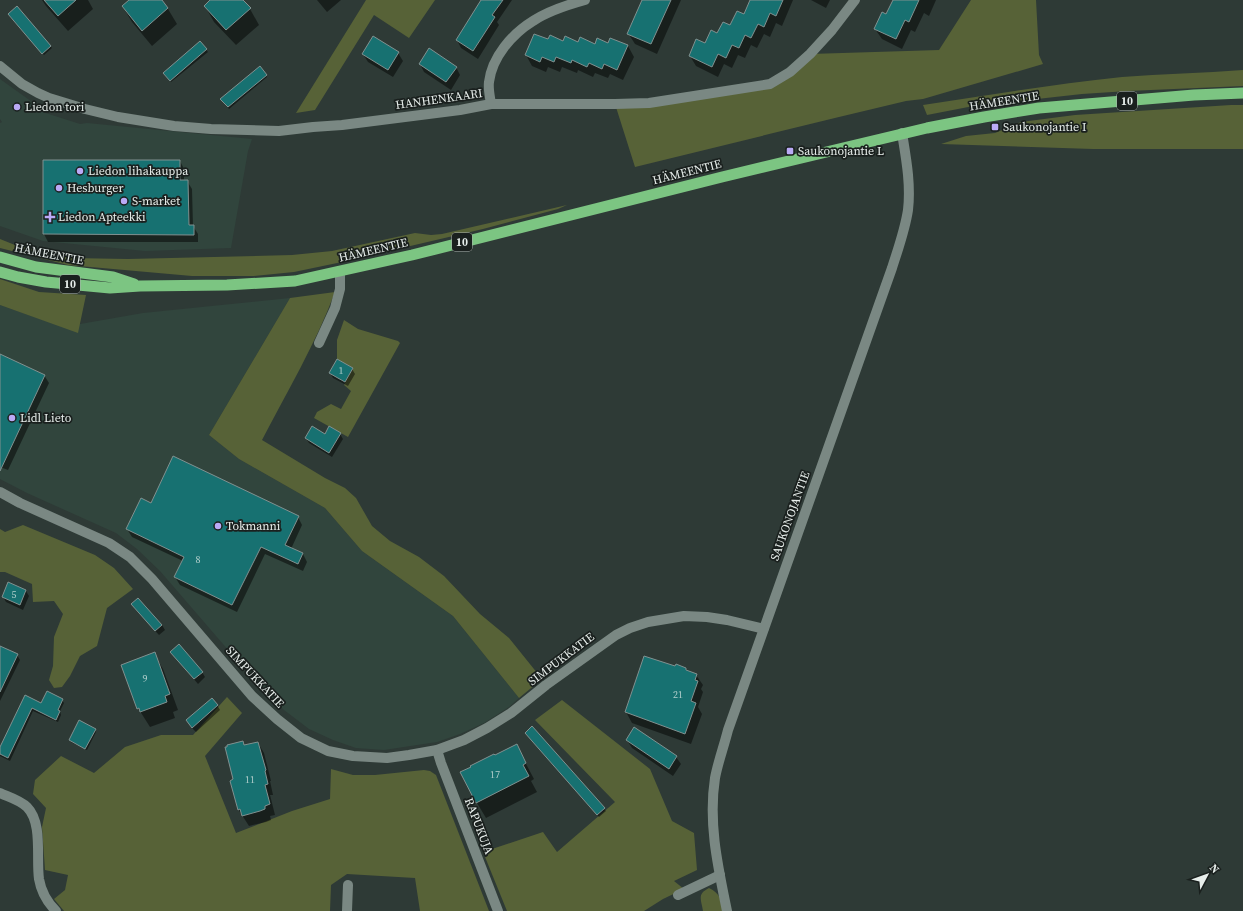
<svg xmlns="http://www.w3.org/2000/svg" width="1243" height="911" font-family="'Source Serif 4',serif">
  <style>
    .built { fill: #31453d }
    .green { fill: #576237 }
    .shadow { fill: #0007 }
    .building { fill: #177171; stroke: #819190 }
    .lines { fill: none; stroke-linecap: round; stroke-linejoin: round }
    .minor { stroke: #7a8883; stroke-width: 10 }
    .tertiary { stroke: #7a8883; stroke-width: 10 }
    .trunk { stroke: #7cc582; stroke-width: 11 }
    .poi-dot { fill: #baaaf6; stroke: #1a201e; stroke-width: 1.5 }
    .labels { text-anchor: middle; dominant-baseline: central; stroke-width: 3.5; stroke-linejoin: round; paint-order: stroke }
    .number-label { font-size: 10px; fill: #b3cfcc }
    .shield { fill: #1a201e; stroke: #aab0ae; stroke-width: 1 }
    .shield-label { font-size: 11px; font-weight: bold; fill: #e7eeeb }
    .street-label { font-size: 12px; fill: #e7eeeb; stroke: #1a201e }
    .poi-label { font-size: 12px; fill: #e7eeeb; stroke: #1a201e; text-anchor: start }
  </style>
  <rect width="100%" height="100%" fill="#2e3a36"/>
  <path class="built" d="M0,79L35,104L33,109L80,124L87,123L252,139L248,151L231,248L145,251L43,241L0,226V123L2,122L0,119Z
    M290,298L209,435L239,459L325,508L362,551L453,616L519,698L509,707L484,723L460,734L437,742L384,750L356,748L333,740L309,729L284,710L261,688L160,571L137,549L116,533L27,493L0,479V305L63,327L143,313Z"/>
  <path class="green" d="M366,0H435L409,38L374,15L315,110L296,113Z
    M971,0H1036L1039,55L1043,64L923,99L906,101L839,117L635,167L615,104L770,84L810,54L939,50Z
    M1243,70V86L1128,91L1082,94L1019,101L989,103L927,115L923,105C989,95 1055,84 1122,77C1162,74 1203,73 1243,70Z
    M1231,105H1243V149H1093L941,144L966,136L995,133L1021,122L1075,115Z
    M567,205L558,209L483,229L342,262L294,272L254,276H192L68,265L0,248V239L15,245L69,258L128,259L292,255L332,251L415,233L431,235L442,234Z
    M0,279L39,292L86,295L78,333L0,305Z
    M335,292C316,343 287,392 262,440L325,478L345,488L356,498L372,526L390,541L419,557L444,576L480,614L509,638L542,679L519,698L453,616L362,551L325,508L239,459L209,435L290,298Z
    M344,320L358,329L398,341L400,343L348,437L314,418L317,412L331,404L341,409L351,391L344,385L353,368L337,359V340Z
    M23,525L95,555L114,568L133,589L107,608L97,646L80,656L70,676L62,687L54,688L49,680L53,666L54,637L63,614L54,601L33,602L32,584L5,572H0V529L5,532Z
    M227,697L242,713L205,756L236,833L292,811L330,799L331,769L353,775H375L424,770L430,771L436,775L489,911H420L415,878L347,874L331,885L330,911H64L54,899L65,890L68,875L45,870L42,827L46,808L33,794L35,780L61,756L94,773L125,747L161,735H193Z
    M562,700L650,769L672,821L694,833L697,870L674,881L684,889L663,899L644,911H507L483,852L543,832L557,852L615,802L535,720Z
    M709,888C720,893 721,900 723,911H703C701,899 697,894 709,888Z"/>
  <path class="shadow" d="M42,0H88L93,9L68,31L46,6Z
    M131,0H160L168,9L177,24L152,46L132,22L123,7Z
    M212,0H242L250,9L259,25L236,45L214,22L205,6Z
    M317,0H341L327,12Z
    M482,0H512L497,22L499,25L478,59L461,48L457,40Z
    M643,0H681L657,54L635,44L628,33Z
    M757,0H793L782,26L776,23L770,37L764,34L757,48L751,45L745,58L738,55L732,68L724,64L718,77L696,66L690,56L731,27L744,15Z
    M811,0H830L826,8Z
    M894,0H936L929,16L924,13L915,32L911,30L902,49L882,39L875,29L887,15Z
    M10,17L50,46L52,48L44,55Z
    M548,41L628,46L634,57L623,80L610,74L608,78L595,73L593,77L578,70L577,73L562,67L560,72L548,67L546,72L532,66L526,55Z
    M200,43L208,52L171,82L165,75Z
    M398,53L403,61L393,77L368,62L363,54Z
    M420,64L456,67L460,75L451,90L424,72Z
    M266,75L267,77L229,109L223,101Z
    M180,161L184,169V181H187L192,189L193,226L198,234V242H48L44,234Z
    M0,355L44,375L49,383L8,470L0,467Z
    M352,369L355,374L348,386L333,378L330,373Z
    M340,434L343,439L332,457L309,443L306,438Z
    M151,504L298,517L302,525L291,549L303,554L307,562L303,571L265,554L237,612L180,585L175,577L183,561L132,537L127,529Z
    M8,584L26,591L29,596L23,610L6,602L3,597Z
    M138,599L162,625L165,630L159,635L135,609L132,604Z
    M0,647L17,655L20,660L0,701Z
    M154,654L163,669L178,710L173,712L175,718L150,727L138,708Z
    M175,657L202,672L205,677L198,684Z
    M676,668H686L688,672L696,675L703,685L701,689L703,692L698,707L702,714L691,744L632,723L626,712Z
    M25,696L42,704L62,700L64,703L60,711L61,715L58,722L33,711L10,761L0,756V749Z
    M217,705L220,710L196,732L190,726Z
    M532,728L604,809L606,811L599,817L527,735Z
    M95,730L96,732L87,750L71,742L70,740Z
    M627,740L676,757L681,764L673,776L632,748Z
    M258,743L264,753L271,781H270L273,795H270L275,815L270,816L271,820L266,822L249,826L238,809L234,781L244,746Z
    M516,745L534,779L531,781L537,792L486,818L477,803L472,768Z"/>
  <path class="building" d="M44,0H76L58,16Z
    M129,0H162L168,8L142,31L122,6Z
    M210,0H243L251,8L226,30L204,6Z
    M481,0H503L492,15L495,17L473,51L456,40Z
    M642,0H671L651,44L627,34Z
    M750,0H783L776,16L770,13L764,27L758,24L751,38L745,35L739,48L732,45L726,58L718,54L712,67L689,56L696,39L705,43L711,30L717,33L723,22L730,25L737,11L744,14Z
    M893,0H919L909,22L905,20L896,39L874,29L882,12L886,14Z
    M17,6L51,46L42,54L8,14Z
    M534,34L548,39L550,35L563,41L565,36L578,42L580,37L595,44L597,38L608,43L610,38L628,45L617,70L604,64L602,69L589,63L587,67L572,60L571,63L556,57L554,62L542,57L540,62L525,55Z
    M373,36L399,52L388,70L362,54Z
    M200,41L207,49L170,81L163,73Z
    M429,48L457,67L446,82L419,64Z
    M260,66L267,75L228,107L220,99Z
    M43,160H180V180H188L189,225H194V235L43,234Z
    M0,354L45,375L0,471Z
    M337,359L353,368L345,382L329,373Z
    M312,426L325,434L329,426L341,433L329,453L305,438Z
    M173,456L299,516L285,545L303,553L298,564L261,547L232,605L174,577L184,557L126,529L141,498L151,503Z
    M8,582L26,590L20,605L2,597Z
    M138,598L162,625L155,631L131,604Z
    M179,644L203,672L194,679L170,652Z
    M0,646L18,654L0,692Z
    M155,652L170,694L165,696L167,702L140,712L139,708L137,709L121,665Z
    M644,656L675,666L676,664L686,668V670L697,674L695,680L698,681L691,701L696,703L685,734L625,712Z
    M47,691L63,699L58,710L60,711L56,720L32,708L8,758L0,754V747L25,695L41,703Z
    M212,698L218,705L192,728L186,720Z
    M79,720L96,729L85,749L69,740Z
    M532,726L605,808L597,815L525,733Z
    M634,727L677,756L669,769L626,740Z
    M243,741L244,745L258,742L266,770L265,771L268,784L265,785L270,804L265,806V809L260,811L242,816L240,809L238,810L230,781L233,779L225,747H227V745Z
    M517,744L526,763L523,765L529,776L476,803L460,772L471,767L470,766L494,754L495,755Z"/>
  <g class="lines">
    <path class="minor" d="M0,66L22,84L38,93L49,98L85,109L118,117L174,126L211,129L279,131L313,127L342,125L460,110L491,104H615L649,103L770,84L790,72L810,54L832,30L855,0
      M491,104C490,97 488,89 489,82C492,57 512,34 533,21C548,11 567,5 585,0
      M319,343L335,308L340,289V271
      M437,750L441,763L498,911
      M0,793C9,797 20,800 27,807C43,823 36,858 39,879C41,891 47,902 56,911
      M678,895L720,875
      M347,911L348,885"/>
    <path class="tertiary" d="M0,492L20,503L109,543L130,557L152,579L252,696L277,719L301,738L328,751L353,756L387,758L409,755L437,750L464,740L487,728L511,713L546,685L616,635L630,628L648,622L684,616L707,617L727,620L764,629
      M727,911C718,867 708,823 715,778C718,762 724,746 728,730L892,268C898,249 905,230 908,210C911,184 906,158 902,133"/>
    <path class="trunk" d="M0,257L36,267L113,277L134,284
      M0,272L18,277L46,282L110,288L140,286L227,285L295,281L412,255L722,177L927,128L984,117L1039,108L1194,95L1243,93"/>
  </g>
  <g class="poi-dot">
    <circle cx="17" cy="107" r="4"/>
    <rect x="991" y="123" width="8" height="8" rx="2"/>
    <rect x="786" y="147" width="8" height="8" rx="2"/>
    <circle cx="80" cy="171" r="4"/>
    <circle cx="59" cy="188" r="4"/>
    <circle cx="124" cy="201" r="4"/>
    <path d="M48 211h4v4h4v4h-4v4h-4v-4h-4v-4h4z"/>
    <circle cx="12" cy="418" r="4"/>
    <circle cx="218" cy="526" r="4"/>
  </g>
  <g class="labels">
    <g class="number-label">
      <text x="341" y="370">1</text>
      <text x="198" y="559">8</text>
      <text x="14" y="594">5</text>
      <text x="145" y="678">9</text>
      <text x="678" y="694">21</text>
      <text x="495" y="774">17</text>
      <text x="250" y="779">11</text>
    </g>
    <g class="shield">
      <rect x="1117" y="92" width="20" height="18" rx="3"/>
      <rect x="452" y="233" width="20" height="18" rx="3"/>
      <rect x="60" y="275" width="20" height="18" rx="3"/>
    </g>
    <g class="shield-label">
      <text x="1127" y="101">10</text>
      <text x="462" y="242">10</text>
      <text x="70" y="284">10</text>
    </g>
    <g class="street-label">
      <text transform="translate(439 99) rotate(-8)">HANHENKAARI</text>
      <text transform="translate(1004 101) rotate(-9)">HÄMEENTIE</text>
      <text transform="translate(687 172) rotate(-14)">HÄMEENTIE</text>
      <text transform="translate(373 250) rotate(-13)">HÄMEENTIE</text>
      <text transform="translate(49 254) rotate(11)">HÄMEENTIE</text>
      <text transform="translate(790 516) rotate(-70)">SAUKONOJANTIE</text>
      <text transform="translate(561 659) rotate(-37)">SIMPUKKATIE</text>
      <text transform="translate(255 677) rotate(47)">SIMPUKKATIE</text>
      <text transform="translate(479 826) rotate(69)">RAPUKUJA</text>
    </g>
    <g class="poi-label">
      <text x="25" y="107">Liedon tori</text>
      <text x="1003" y="127">Saukonojantie I</text>
      <text x="798" y="151">Saukonojantie L</text>
      <text x="88" y="171">Liedon lihakauppa</text>
      <text x="67" y="188">Hesburger</text>
      <text x="132" y="201">S-market</text>
      <text x="58" y="217">Liedon Apteekki</text>
      <text x="20" y="418">Lidl Lieto</text>
      <text x="226" y="526">Tokmanni</text>
    </g>
  </g>
  <g transform="translate(1207 875) rotate(49)" stroke="#1a201e" stroke-width="3" paint-order="stroke">
  <path d="M0-3L7 15L0 10L-7 15Z" fill="#e7eeeb"/>
  <text y="-6" font-size="11" font-weight="bold" text-anchor="middle" fill="#e7eeeb">N</text>
  </g>
</svg>
